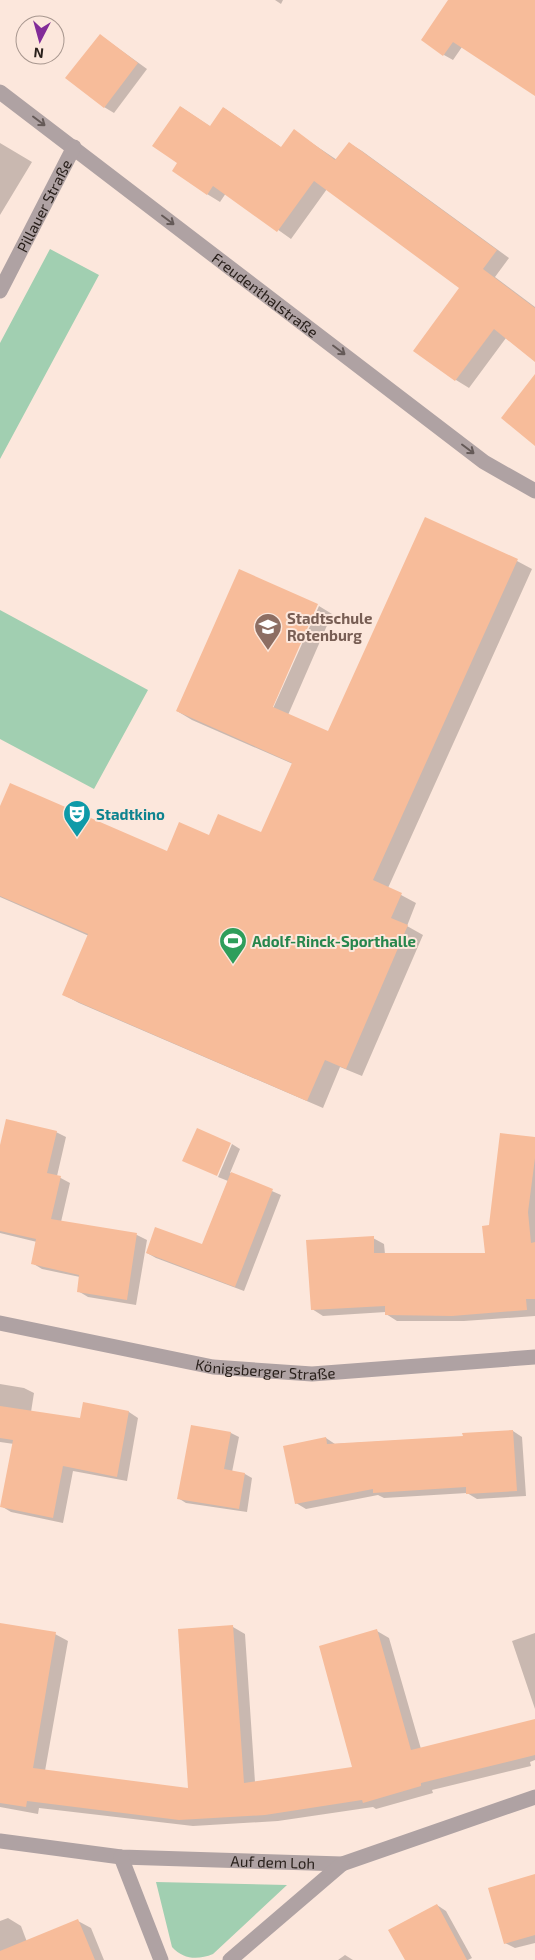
<svg xmlns="http://www.w3.org/2000/svg" width="535" height="1960" font-family="'Exo 2',sans-serif">
  <style>
    .green { fill: #a1cfb1 }
    .shadow { fill: #0003 }
    .building { fill: #f7bc9a }
    .lines { fill: none; stroke-linecap: round; stroke-linejoin: round }
    .street { stroke: #afa2a3; stroke-width: 15 }
    .oneway { stroke: #655a58 }
    .labels { text-anchor: middle; dominant-baseline: central; stroke-width: 4; stroke-linejoin: round; paint-order: stroke }
    .street-label { font-size: 15px; fill: #29201b; stroke: #fce7dc }
    .education-label { font-size: 15px; font-weight: bold; fill: #785e54; stroke: #fce7dc; text-anchor: start }
    .culture-label { font-size: 15px; font-weight: bold; fill: #0d838f; stroke: #fce7dc; text-anchor: start }
    .leisure-label { font-size: 15px; font-weight: bold; fill: #27864d; stroke: #fce7dc; text-anchor: start }
  </style>
  <rect width="100%" height="100%" fill="#fce7dc"/>
  <path class="green" d="M50,249L99,275L0,459V343Z
    M0,610L148,690L94,789L0,739Z
    M156,1882L287,1885L213,1954C198,1960 184,1960 172,1947Z"/>
  <path class="shadow" d="M275,0H283L281,4Z
    M450,0H533L535,1V94L462,47L453,60L444,55Z
    M100,35L147,69L114,113L104,107Z
    M181,107L211,127L224,108L282,148L294,131L337,160L349,143L362,151L509,258L495,277L535,307V361L506,338L469,388L456,380L415,350L461,288L327,189L291,239L226,193L220,202L207,194L179,163Z
    M0,143L32,162L0,215Z
    M426,519L517,561L532,569L388,888L416,903L407,926L423,935L362,1076L340,1067L323,1108L79,1003L64,995L89,936L0,897V809L168,852L210,837L262,834L293,764L192,720L177,711L271,713L319,606L332,614L288,715L329,733Z
    M56,1132L66,1137L57,1176L70,1183L61,1222L137,1235L147,1240L136,1305L88,1297L78,1291L80,1277L42,1269L32,1263L37,1242L0,1233V1150Z
    M535,1139V1316L464,1321H397L386,1314V1312L323,1316L312,1309L373,1238L384,1244L385,1254H486L490,1226Z
    M232,1144L240,1149L230,1173L281,1195L244,1291L156,1258L147,1253L202,1246L228,1181L218,1177Z
    M0,1384L24,1388L34,1393L31,1412L81,1419L84,1404L129,1412L138,1418L127,1481L73,1471L63,1523L11,1512L1,1506L14,1444L0,1442Z
    M192,1426L231,1433L239,1437L232,1472L245,1474L252,1478L247,1512L186,1503L178,1498Z
    M513,1431L522,1437L526,1496L477,1499L467,1493L384,1498L378,1495L306,1509L296,1503L326,1438L335,1444L464,1437Z
    M0,1624L55,1634L68,1641L45,1771L190,1789L233,1627L245,1634L255,1782L354,1768L377,1631L389,1638L421,1749L535,1721V1760L530,1762L531,1766L432,1790L433,1793L376,1809L373,1807L278,1821L193,1826L39,1808L38,1814L0,1807Z
    M535,1633V1709L512,1641Z
    M535,1876V1943L515,1948L505,1943Z
    M437,1905L446,1911L472,1958L468,1960H406Z
    M8,1918L21,1926L27,1942L78,1921L91,1928L104,1960H0V1921Z
    M345,1955L353,1960H338Z"/>
  <path class="building" d="M448,0H535V96L453,42L443,56L421,40Z
    M100,34L138,63L104,108L65,78Z
    M180,106L210,126L223,107L281,147L294,129L335,160L349,142L497,250L483,269L535,308V362L494,329L455,381L413,351L459,288L314,181L277,232L213,186L207,195L172,171L177,163L152,146Z
    M535,374V446L501,418Z
    M425,517L518,559L373,880L402,893L391,918L408,925L346,1069L325,1060L307,1101L62,995L88,934L0,896V806L10,783L167,851L179,822L209,835L218,814L261,832L292,763L176,711L239,569L318,604L273,707L328,731Z
    M6,1119L57,1131L47,1173L61,1176L51,1219L137,1233L127,1300L77,1292L79,1275L31,1264L36,1239L0,1231V1145Z
    M197,1128L231,1143L217,1176L182,1161Z
    M500,1133L535,1137V1158L528,1212L531,1243L535,1242V1299H526L527,1310L452,1316L385,1315V1306L311,1310L306,1240L374,1236V1253H485L482,1226L489,1225Z
    M231,1172L273,1189L235,1287L146,1253L155,1227L202,1244Z
    M83,1402L129,1411L117,1477L63,1466L53,1518L0,1507L13,1440L0,1438V1406L80,1418Z
    M191,1425L231,1432L224,1469L245,1473L239,1509L177,1499Z
    M513,1430L517,1491L466,1494V1487L373,1493V1489L295,1504L283,1446L326,1437L327,1444L463,1436L462,1433Z
    M0,1623L56,1632L33,1768L188,1788L178,1629L233,1625L244,1783L352,1767L319,1646L377,1629L411,1750L535,1719V1755L421,1783V1786L363,1803L362,1800L265,1815L179,1820L27,1801L26,1807L0,1803Z
    M535,1874V1935L504,1944L488,1888Z
    M437,1904L467,1960H405L388,1930Z
    M78,1919L95,1960H0V1951Z"/>
  <g class="lines">
    <g class="street">
      <path id="s1" d="M0,92L484,462L535,491"/>
      <path id="s2" d="M0,291L74,147"/>
      <path id="s3" d="M0,1323L213,1367L312,1374L535,1357"/>
      <path id="s4" d="M0,1841L121,1857L342,1864L535,1797"/>
      <path d="M121,1857L161,1960"/>
      <path d="M230,1960L342,1864"/>
    </g>
  </g>
  <defs><path id="oneway-shaft" d="M-6 0H5M1.5-3L5.5 0L1.5 3" fill="none" stroke-width="1.6" stroke-linecap="round" stroke-linejoin="round" transform="scale(1.25)"/></defs>
  <g class="oneway">
    <use href="#oneway-shaft" transform="translate(39 121) rotate(37)"/>
    <use href="#oneway-shaft" transform="translate(168 220) rotate(37)"/>
    <use href="#oneway-shaft" transform="translate(339 350) rotate(37)"/>
    <use href="#oneway-shaft" transform="translate(468 449) rotate(37)"/>
  </g>
  <defs>
    <symbol id="school-pin" viewBox="-11 -11 22 30"><path d="M0 17L-7.5 6A9.5 9.5 0 1 1 7.5 6Z" fill="#8d6e63" stroke="#fce7dc"/><path d="M0-5L7-2L0 1L-7-2ZM-4 1L0 2.5L4 1V4Q0 6-4 4Z" fill="#fff"/></symbol>
    <symbol id="theatre-pin" viewBox="-11 -11 22 30"><path d="M0 17L-7.5 6A9.5 9.5 0 1 1 7.5 6Z" fill="#0f9aa8" stroke="#fce7dc"/><path d="M-5-5.5Q0-4 5-5.5V0Q5 5 0 6Q-5 5-5 0ZM-3.3-2.5H-1v1.5H-3.3ZM1-2.5H3.3v1.5H1ZM-2.8 1Q0 5.5 2.8 1Z" fill="#fff"/></symbol>
    <symbol id="stadium-pin" viewBox="-11 -11 22 30"><path d="M0 17L-7.5 6A9.5 9.5 0 1 1 7.5 6Z" fill="#2e9e5b" stroke="#fce7dc"/><path d="M0-5a6.5 5 0 1 0 0 10a6.5 5 0 1 0 0-10ZM-3.5-1.8h7v3.6h-7Z" fill="#fff"/></symbol>
  </defs>
  <g fill-rule="evenodd">
    <use href="#school-pin" x="252" y="611" width="32" height="43"/>
    <use href="#theatre-pin" x="61" y="798" width="32" height="43"/>
    <use href="#stadium-pin" x="217" y="925" width="32" height="43"/>
  </g>
  <g class="labels">
    <g class="street-label">
      <text stroke="none"><textPath href="#s2" startOffset="96">Pillauer Straße</textPath></text>
      <text stroke="none"><textPath href="#s1" startOffset="334">Freudenthalstraße</textPath></text>
      <text stroke="none"><textPath href="#s3" startOffset="270">Königsberger Straße</textPath></text>
      <text stroke="none"><textPath href="#s4" startOffset="274">Auf dem Loh</textPath></text>
    </g>
    <g class="education-label">
      <text x="287" y="618">Stadtschule<tspan x="287" dy="17">Rotenburg</tspan></text>
    </g>
    <g class="culture-label">
      <text x="96" y="814">Stadtkino</text>
    </g>
    <g class="leisure-label">
      <text x="252" y="941">Adolf-Rinck-Sporthalle</text>
    </g>
  </g>
  <g transform="translate(40 40) rotate(186)"><circle r="24" fill="#fce7dc" stroke="#a8978f"/>
  <path d="M0-4L9 19L0 12L-9 19Z" fill="#822b98"/>
  <text y="-8" font-size="14" font-weight="bold" text-anchor="middle" fill="#29201b">N</text>
  </g>
</svg>
